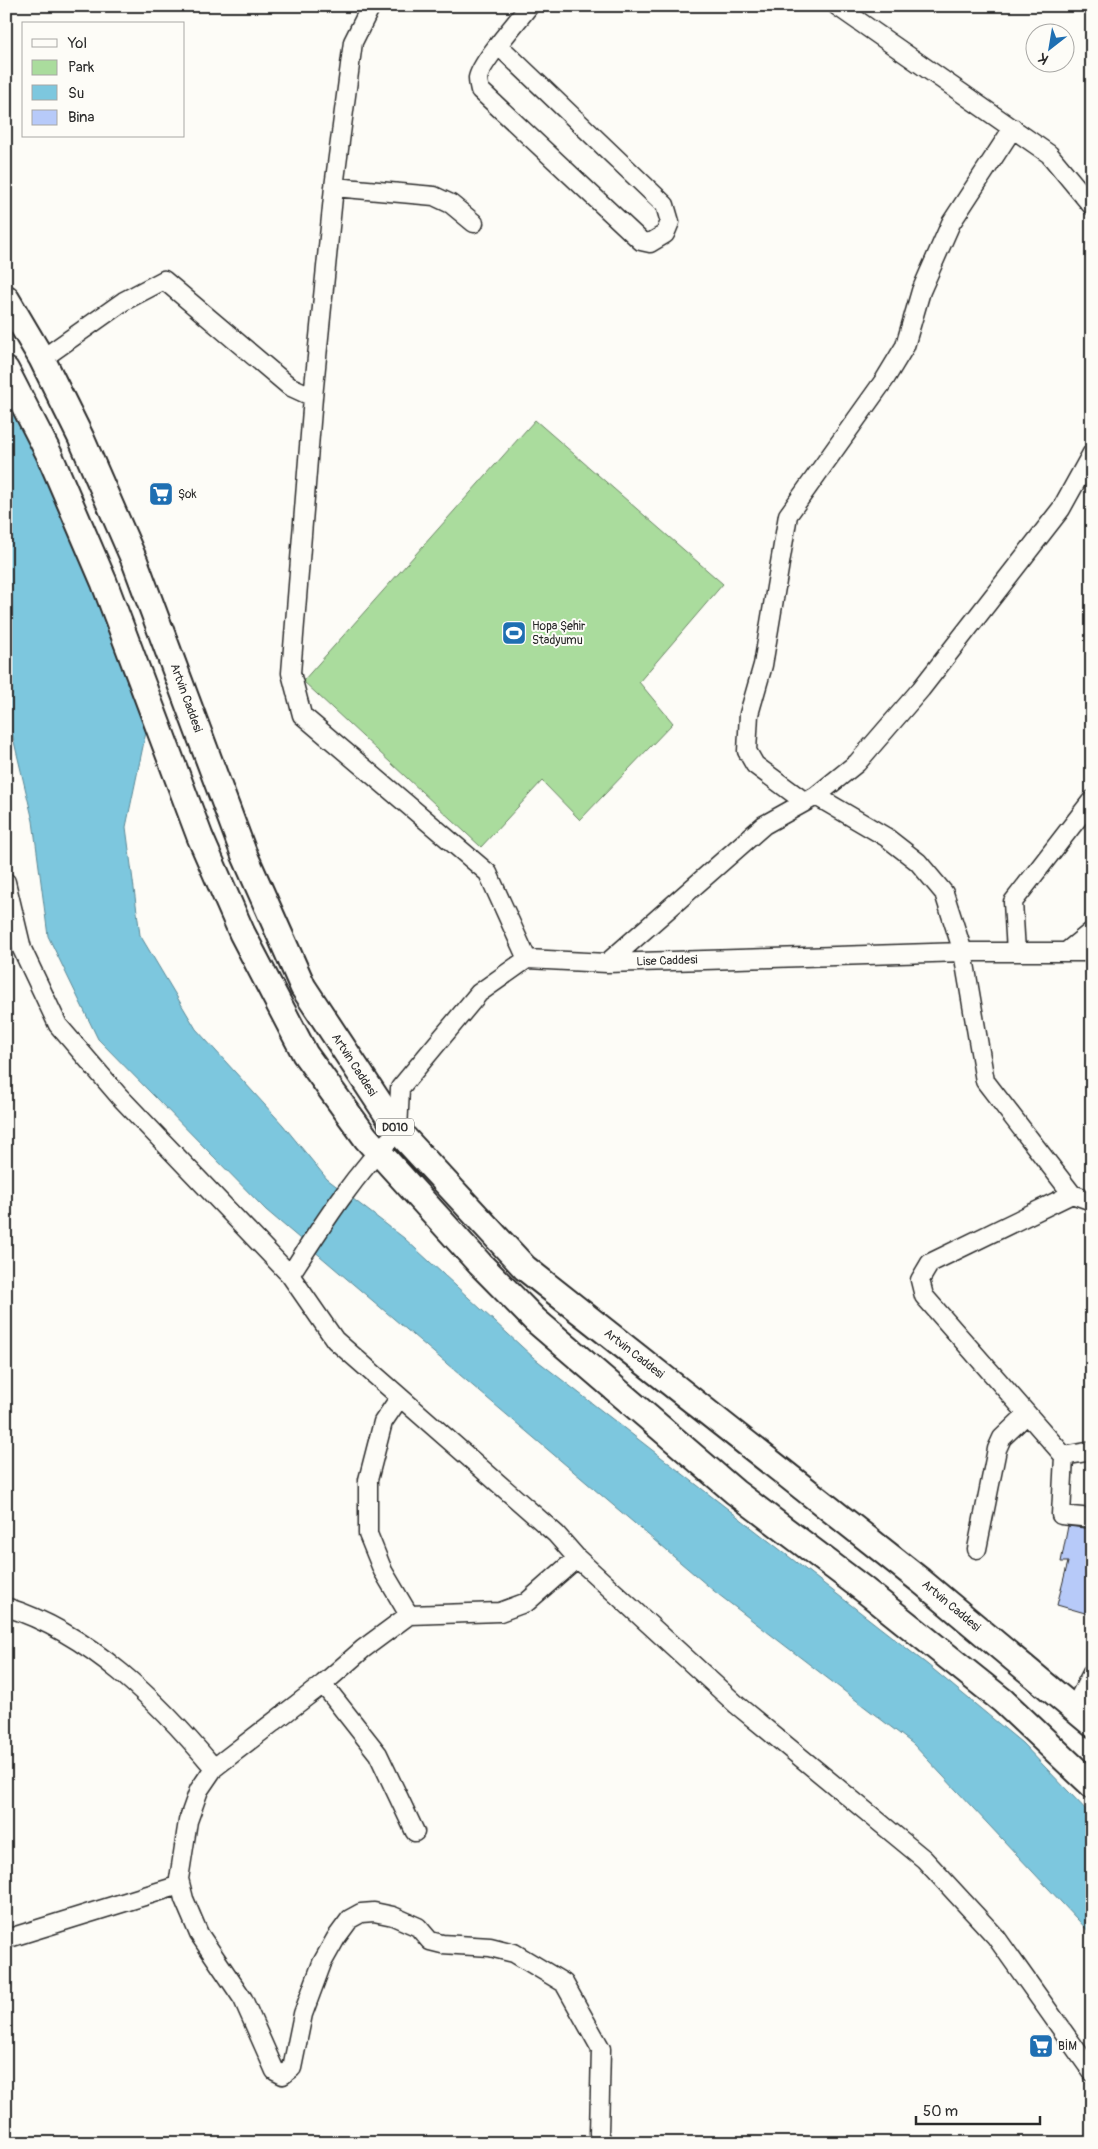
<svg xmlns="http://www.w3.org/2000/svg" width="1098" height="2149" font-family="Pangolin,sans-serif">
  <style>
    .green { fill: #aadc9d; stroke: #6a8464 }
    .water { fill: #7dc7de; stroke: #5c8996 }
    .building { fill: #b7caf9; stroke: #2b2b2b }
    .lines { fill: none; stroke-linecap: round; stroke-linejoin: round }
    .minor-casing { stroke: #2b2b2b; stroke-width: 21 }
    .highway-casing { stroke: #2b2b2b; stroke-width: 29 }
    .minor { stroke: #fdfcf7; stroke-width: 18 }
    .highway { stroke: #fdfcf7; stroke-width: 25 }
    .labels { text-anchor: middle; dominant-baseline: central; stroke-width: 4; stroke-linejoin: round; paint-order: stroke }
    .shield { fill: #fdfcf7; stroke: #6a6a68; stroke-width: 1 }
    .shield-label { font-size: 11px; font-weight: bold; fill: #2b2b2b }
    .poi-label { font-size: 12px; fill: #2b2b2b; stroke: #fdfcf7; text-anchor: start }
    .street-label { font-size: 12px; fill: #2b2b2b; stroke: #fdfcf7 }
  </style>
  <rect width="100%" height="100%" fill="#fdfcf7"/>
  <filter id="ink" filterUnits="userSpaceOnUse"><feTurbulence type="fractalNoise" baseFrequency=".02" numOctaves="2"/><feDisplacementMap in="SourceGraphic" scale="10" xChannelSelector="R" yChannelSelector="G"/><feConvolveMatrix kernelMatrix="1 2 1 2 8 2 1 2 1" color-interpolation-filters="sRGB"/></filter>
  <g filter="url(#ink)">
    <path class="green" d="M535,420L723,584L639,682L673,723L580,820L542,781L481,847L303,681Z"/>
    <path class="water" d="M6,377L77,540L146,732L126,827L140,935L196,1029L283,1125L327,1179L404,1238L534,1358L928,1665L1022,1743L1092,1816V1935L913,1744L714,1591L266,1210L98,1039L48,936L33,821L6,708Z"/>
    <path class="building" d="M1068,1526L1092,1529V1615L1057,1605L1068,1562H1061Z"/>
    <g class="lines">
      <defs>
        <path id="minor" d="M371,6L353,42L334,187L313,397L291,673L302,715L488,873L527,959
          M837,6L1049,154L1092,206
          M499,46L665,205L670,222L665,234L650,243L641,241L480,90C479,86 478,83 478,78C481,62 518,21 529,6
          M334,187L434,196L451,204L474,223
          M42,359L124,301L164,280L289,386L313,397
          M816,796L886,837L918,862L944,893L963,952L985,1081L1072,1194L1092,1201
          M805,802L755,765L747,751L749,714L763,665L788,515L885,379L905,346L921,291L951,223L1013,128
          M6,882L22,949L58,1025L119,1096L290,1275
          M1016,952L1013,902L1092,800
          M1066,952L1092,931
          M1092,952H963L607,963L527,959L479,993L400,1088L398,1131C355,1173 322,1225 290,1275L335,1340L556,1534L577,1558L737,1705L924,1859L996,1937L1092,2072
          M607,963L764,825L816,796L857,763L921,689L1061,509L1092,453
          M1072,1194L930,1263L920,1280L924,1296L1064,1456L1061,1515L1092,1518
          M400,1397L383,1422L368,1480V1534L383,1571L409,1615
          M1064,1456L1092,1451
          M977,1549L997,1449L1002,1438L1027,1414
          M6,1607C90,1633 159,1702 214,1768L323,1684L363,1649L409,1615L500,1612L527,1602L577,1558
          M323,1684L378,1754L415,1832
          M1074,1708L1092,1673
          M214,1768L199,1790L188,1821L179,1879L184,1899L199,1934L243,1999L275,2071L283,2075L292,2068L303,2014L322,1963L336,1938L350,1919L361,1913L374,1912L393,1916L418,1927L430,1941L442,1944L490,1947L514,1953L564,1983L601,2049L599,2133L603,2143
          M6,1939L180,1885"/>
        <path id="highway" d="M6,298L42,359L81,438L135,562L244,854L303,987L398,1131L525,1268L921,1581L1092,1724
          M6,370L49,454L104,582L200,837L242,933L305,1054L366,1138L480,1264L535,1320L735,1492L862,1588L1003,1701L1092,1785"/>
      </defs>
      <use href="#minor" class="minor-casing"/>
      <use href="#highway" class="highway-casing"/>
      <use href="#minor" class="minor"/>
      <use href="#highway" class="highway"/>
    </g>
  </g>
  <defs>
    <symbol id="supermarket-square" viewBox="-11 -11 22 22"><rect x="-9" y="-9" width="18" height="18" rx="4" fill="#1f6fb2" stroke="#fdfcf7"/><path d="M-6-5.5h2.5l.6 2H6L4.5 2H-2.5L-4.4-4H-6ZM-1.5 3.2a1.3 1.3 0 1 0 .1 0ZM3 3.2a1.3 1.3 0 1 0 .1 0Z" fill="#fff"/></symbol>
    <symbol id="stadium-square" viewBox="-11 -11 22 22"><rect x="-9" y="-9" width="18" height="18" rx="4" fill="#1f6fb2" stroke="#fdfcf7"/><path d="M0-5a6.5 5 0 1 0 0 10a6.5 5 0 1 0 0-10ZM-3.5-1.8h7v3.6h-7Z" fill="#fff"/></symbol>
  </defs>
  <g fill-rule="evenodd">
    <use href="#supermarket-square" x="147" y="480" width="28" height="28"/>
    <use href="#stadium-square" x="500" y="619" width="28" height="28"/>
    <use href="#supermarket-square" x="1027" y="2032" width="28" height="28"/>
  </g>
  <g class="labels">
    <rect class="shield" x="376" y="1118.5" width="38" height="17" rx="4"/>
    <g class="shield-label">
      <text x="395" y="1127">D010</text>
    </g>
    <g class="poi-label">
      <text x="178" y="494">Şok</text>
      <text x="532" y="626">Hopa Şehir<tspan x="532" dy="14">Stadyumu</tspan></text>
      <text x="1058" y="2046">BİM</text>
    </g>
    <g class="street-label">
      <text transform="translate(186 698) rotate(70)">Artvin Caddesi</text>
      <text transform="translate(667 961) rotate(-2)">Lise Caddesi</text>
      <text transform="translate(354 1065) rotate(57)">Artvin Caddesi</text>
      <text transform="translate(634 1354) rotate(38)">Artvin Caddesi</text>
      <text transform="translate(951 1606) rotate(40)">Artvin Caddesi</text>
    </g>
  </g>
  <rect width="1098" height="2149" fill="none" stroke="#fdfcf7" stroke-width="25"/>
  <rect x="12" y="12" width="1073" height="2124" fill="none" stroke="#2b2b2b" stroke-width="2" filter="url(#ink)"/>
  <rect x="22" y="22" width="162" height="115" fill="#fdfcf7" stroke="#a9a8a5"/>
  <rect x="32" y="39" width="25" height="8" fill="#fdfcf7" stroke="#a9a8a5"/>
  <text x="68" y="48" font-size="15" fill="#2b2b2b">Yol</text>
  <rect x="32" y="60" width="25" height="15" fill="#aadc9d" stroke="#a9a8a5"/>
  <text x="68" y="72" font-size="15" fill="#2b2b2b">Park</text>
  <rect x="32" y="85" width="25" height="15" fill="#7dc7de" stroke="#a9a8a5"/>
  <text x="68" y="98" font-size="15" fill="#2b2b2b">Su</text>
  <rect x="32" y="110" width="25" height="15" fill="#b7caf9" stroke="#a9a8a5"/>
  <text x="68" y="122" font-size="15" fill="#2b2b2b">Bina</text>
  <g transform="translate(1050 48) rotate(211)"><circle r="24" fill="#fdfcf7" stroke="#a9a8a5"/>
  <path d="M0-4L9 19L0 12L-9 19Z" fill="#1f6fb2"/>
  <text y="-8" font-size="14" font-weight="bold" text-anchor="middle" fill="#2b2b2b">K</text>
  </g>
  <path d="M916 2116v8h124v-8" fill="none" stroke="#2b2b2b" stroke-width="2.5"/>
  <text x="923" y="2116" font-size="15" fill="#2b2b2b" stroke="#fdfcf7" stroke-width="4" paint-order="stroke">50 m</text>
</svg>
